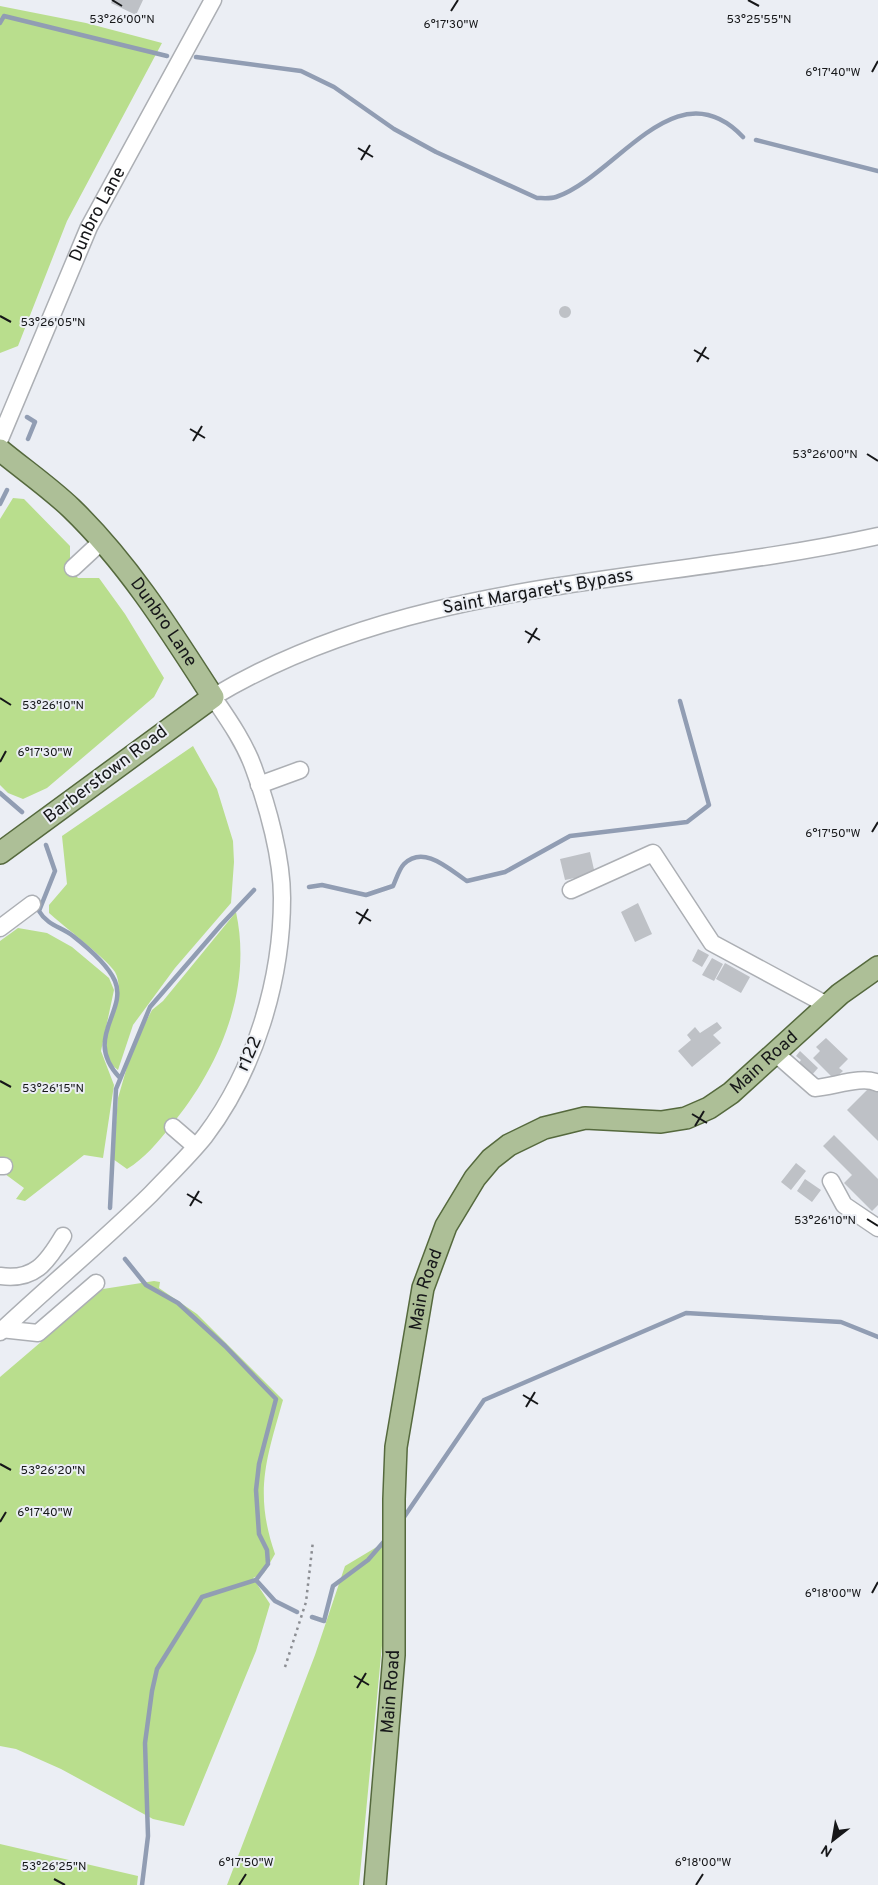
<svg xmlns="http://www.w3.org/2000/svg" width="878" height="1885" font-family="Overpass,sans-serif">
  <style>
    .green { fill: #b9de8d }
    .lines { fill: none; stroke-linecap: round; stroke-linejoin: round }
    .stream { stroke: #919db3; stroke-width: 4.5 }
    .building { fill: #bec1c6 }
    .minor-casing { stroke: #acafb4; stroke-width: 19 }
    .major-casing { stroke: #55693d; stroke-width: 24 }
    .path { stroke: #8b8d92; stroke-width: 2.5; stroke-dasharray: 2.5 4; stroke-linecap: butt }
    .minor { stroke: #fff; stroke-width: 16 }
    .major { stroke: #adbf97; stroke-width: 21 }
    .ticks { fill: none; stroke: #161719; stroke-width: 2 }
    .labels { text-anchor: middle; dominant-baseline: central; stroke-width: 4; stroke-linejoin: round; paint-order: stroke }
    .street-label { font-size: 18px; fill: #161719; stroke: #ebeef4 }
    .ticks-label { font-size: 12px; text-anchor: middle; fill: #161719; stroke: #ebeef4; stroke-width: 4; stroke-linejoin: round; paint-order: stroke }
  </style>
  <rect width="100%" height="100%" fill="#ebeef4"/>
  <path class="green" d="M0,6L86,23L162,43L67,221L18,346L0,353Z
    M13,498L24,499L70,546V569L78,578H99L125,614L164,678L154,697L47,788L23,799L8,793L0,785V519Z
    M193,746L217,789L233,841L234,862L231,903L175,968L133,1025L118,1070C86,1045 131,1001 115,972C108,960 61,924 49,913V905L67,884L62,836Z
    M236,912C253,990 219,1068 170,1127C158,1142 144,1159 127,1169L113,1159L118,1098L129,1060L143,1027L152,1010L163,1001Z
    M18,928L47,933L72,947L109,978L114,990L101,1051L114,1085L103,1158L84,1155L25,1201L16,1199L24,1188L5,1174L4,1157H0V941Z
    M154,1281L160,1282L159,1288L197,1314L283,1400C266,1460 254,1493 275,1554L264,1573L253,1578L270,1604L256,1651L184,1826L153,1819L61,1769L16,1749L0,1746V1377L103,1289Z
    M385,1542L387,1565L383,1635L359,1885H227L315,1655L345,1566Z
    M0,1844L138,1876L137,1885H0Z"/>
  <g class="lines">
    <path class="stream" d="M0,23L4,16L167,56
      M196,57L301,71L334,87L394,129L436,152L537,198C542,198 550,199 556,197C617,176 676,66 743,137
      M756,140L878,171
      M27,417L35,422L28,439
      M0,504L7,490
      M0,793L22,812
      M46,845L55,871L39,911C47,925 61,927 73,936C87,947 108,965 115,981C128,1012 82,1038 120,1078
      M309,887L322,885L366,895L393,886C396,880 399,869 404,864C424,844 450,870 467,881L505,872L570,836L687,822L709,805L680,701
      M110,1208L116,1089L150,1007L221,925L254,890
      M125,1259L146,1285L178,1303L225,1346L276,1399L259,1464L256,1490L259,1534L267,1550L268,1564L256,1580L202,1597L157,1669L152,1691L145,1743L148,1836L142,1885
      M402,1520L484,1400L686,1313L841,1322L878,1337
      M256,1580L275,1601L297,1612
      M312,1617L324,1621L333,1586L368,1560L387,1538"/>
  </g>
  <path class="building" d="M112,0H143L136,15L111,3Z
    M559 312a6 6 0 1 1 12 0a6 6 0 1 1-12 0Z
    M590,852L595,874L565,880L560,859Z
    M638,903L652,934L635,942L621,912Z
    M698,949L709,955L702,967L692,961Z
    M712,958L723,964L714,981L702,975Z
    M725,963L750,977L741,993L716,979Z
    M717,1022L722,1028L713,1035L721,1043L692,1067L678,1051L691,1040L687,1035L695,1027L700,1033Z
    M826,1038L848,1059L839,1068L843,1071L834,1079L813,1058L820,1051L816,1047Z
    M800,1051L818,1068L811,1076L798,1064L801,1060L796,1056Z
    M872,1085L878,1091V1141L847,1110Z
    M834,1135L878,1179V1205L872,1211L844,1183L852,1175L823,1146Z
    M796,1163L806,1171L791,1190L781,1182Z
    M805,1179L821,1190L812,1202L797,1191Z"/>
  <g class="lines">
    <defs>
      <g id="minor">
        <path id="s1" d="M0,439L89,227L213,0"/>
        <path d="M73,568L101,542"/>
        <path d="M259,785L300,770"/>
        <path d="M571,890L653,853L712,943L827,1005"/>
        <path d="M0,928L32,904"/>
        <path d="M774,1052L815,1088C833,1087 862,1075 878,1083"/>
        <path d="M173,1127L195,1146"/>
        <path d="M0,1166H4"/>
        <path d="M831,1181L844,1205L878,1228"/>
        <path d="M0,1276C34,1281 47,1263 63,1236"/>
        <path d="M0,1329L38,1333L96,1283"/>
        <path d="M0,1332C50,1285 102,1242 151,1194C169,1175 189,1156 205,1136C255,1070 282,980 282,898C282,858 268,807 254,769C245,743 228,719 213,697C414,576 656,585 878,536"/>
      </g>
      <g id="major">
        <path id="s2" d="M0,450C23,469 49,487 71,508C128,563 170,630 213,697L0,853"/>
        <path id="s3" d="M375,1885L394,1655V1499L396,1447L423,1288L446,1226L475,1178L491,1159L509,1145L544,1128L585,1118L661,1122L686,1118L709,1108L731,1093L840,994L878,967"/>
      </g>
    </defs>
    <use href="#minor" class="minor-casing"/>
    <use href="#major" class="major-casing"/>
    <path class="path" d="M285,1667L306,1602L313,1541"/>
    <use href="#minor" class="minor"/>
    <use href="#major" class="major"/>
  </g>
  <path class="ticks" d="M112,0L122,6M748,0L759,6M451,11L458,0M872,72L878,61M358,148L373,157M361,160L370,145M0,316L11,322M694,350L709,359M697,362L706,347M190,429L205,438M193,441L202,426M867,454L878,461M525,631L540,640M528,643L537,628M0,698L11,705M0,762L6,751M872,832L878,822M356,912L371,921M359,924L368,909M0,1081L11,1087M692,1114L707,1123M695,1126L704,1111M187,1194L202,1203M190,1206L199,1191M867,1219L878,1226M523,1395L538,1404M526,1407L535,1392M0,1464L11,1470M0,1522L6,1512M872,1593L878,1582M354,1676L369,1685M357,1688L366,1673M54,1879L65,1885M239,1885L246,1874M696,1885L703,1874"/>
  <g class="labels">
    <g class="street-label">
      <text stroke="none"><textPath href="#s1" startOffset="245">Dunbro Lane</textPath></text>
      <text transform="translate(538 592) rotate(-10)">Saint Margaret's Bypass</text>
      <text stroke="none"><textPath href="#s2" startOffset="239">Dunbro Lane</textPath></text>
      <text transform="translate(106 775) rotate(-37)">Barberstown Road</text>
      <text transform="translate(250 1054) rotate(-66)">r122</text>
      <text stroke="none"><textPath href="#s3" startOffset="1049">Main Road</textPath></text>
      <text stroke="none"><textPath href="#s3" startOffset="599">Main Road</textPath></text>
      <text stroke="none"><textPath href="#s3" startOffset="194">Main Road</textPath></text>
    </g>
  </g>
  <g class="ticks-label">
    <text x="759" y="23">53°25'55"N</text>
    <text x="122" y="23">53°26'00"N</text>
    <text x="451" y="28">6°17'30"W</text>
    <text x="833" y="76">6°17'40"W</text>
    <text x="53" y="326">53°26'05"N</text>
    <text x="825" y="458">53°26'00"N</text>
    <text x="53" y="709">53°26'10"N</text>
    <text x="45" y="756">6°17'30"W</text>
    <text x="833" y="837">6°17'50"W</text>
    <text x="53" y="1092">53°26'15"N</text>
    <text x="825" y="1224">53°26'10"N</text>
    <text x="53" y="1474">53°26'20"N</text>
    <text x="45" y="1516">6°17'40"W</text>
    <text x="833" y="1597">6°18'00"W</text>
    <text x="246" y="1866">6°17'50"W</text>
    <text x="703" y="1866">6°18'00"W</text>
    <text x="54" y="1870">53°26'25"N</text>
  </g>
  <g transform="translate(833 1840) rotate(211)" stroke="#ebeef4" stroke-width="4" paint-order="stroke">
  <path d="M0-4L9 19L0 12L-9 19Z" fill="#161719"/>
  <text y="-8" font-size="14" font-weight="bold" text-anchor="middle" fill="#161719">N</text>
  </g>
</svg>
